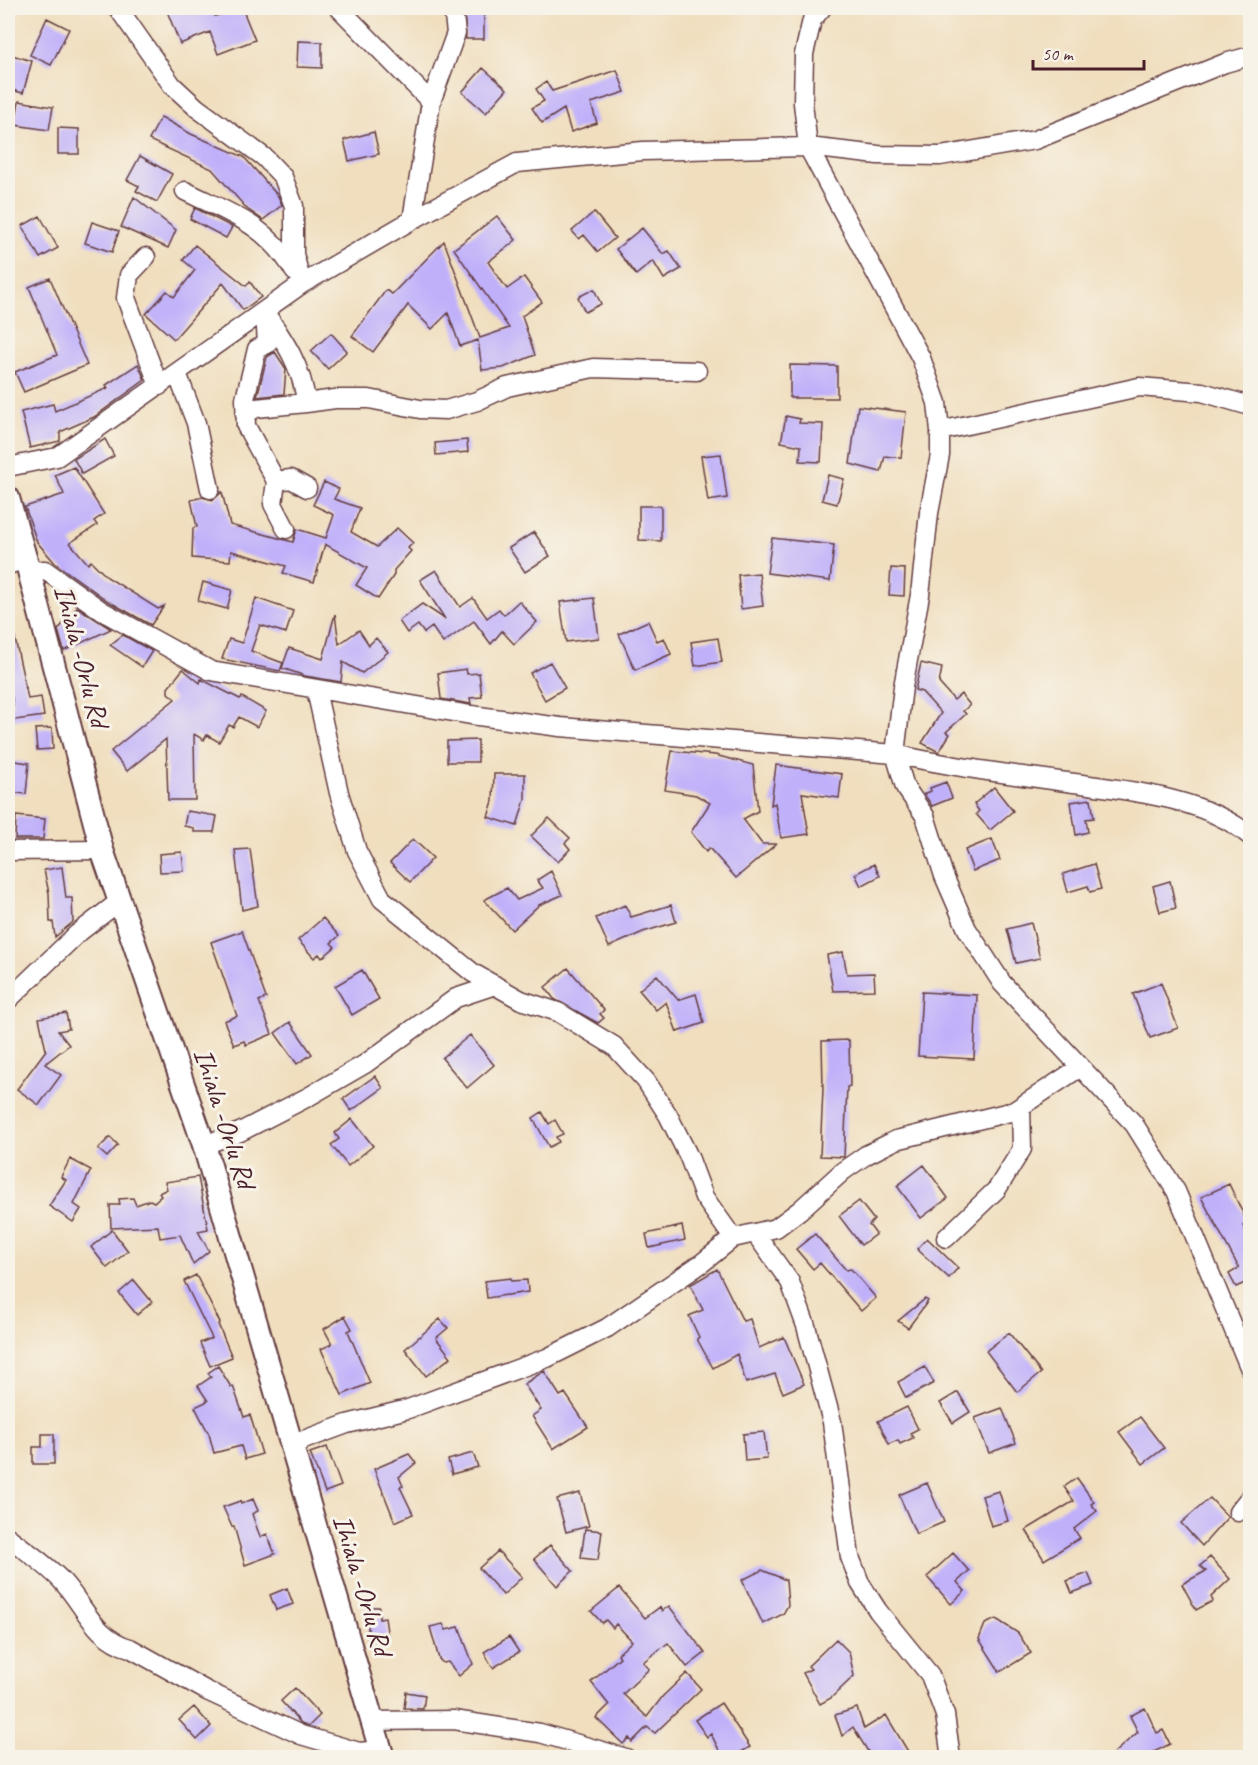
<svg xmlns="http://www.w3.org/2000/svg" width="1258" height="1765" font-family="Caveat,sans-serif">
  <style>
    .building { fill: #c0b0fa }
    .lines { fill: none; stroke-linecap: round; stroke-linejoin: round }
    .minor-casing { stroke: #633c41; stroke-width: 21 }
    .major-casing { stroke: #633c41; stroke-width: 26 }
    .minor { stroke: #fff; stroke-width: 18 }
    .major { stroke: #fff; stroke-width: 22 }
    .labels { text-anchor: middle; dominant-baseline: central; stroke-width: 6; stroke-linejoin: round; paint-order: stroke }
    .street-label { font-size: 28px; fill: #4a1f2b; stroke: #f7f3e8 }
  </style>
  <rect width="100%" height="100%" fill="#f7f3e8"/>
  <filter id="ink" filterUnits="userSpaceOnUse"><feTurbulence type="fractalNoise" baseFrequency=".0167" numOctaves="2"/><feDisplacementMap in="SourceGraphic" scale="12" xChannelSelector="R" yChannelSelector="G"/><feConvolveMatrix kernelMatrix="1 2 1 2 8 2 1 2 1" color-interpolation-filters="sRGB"/></filter>
  <filter id="wash" filterUnits="userSpaceOnUse"><feTurbulence type="fractalNoise" baseFrequency=".008" numOctaves="4" result="noise"/><feDisplacementMap in="SourceGraphic" scale="24" xChannelSelector="R" yChannelSelector="G"/><feGaussianBlur stdDeviation="1.35" result="paint"/><feColorMatrix in="noise" values="0 0 0 0 0 0 0 0 0 0 0 0 0 0 0 0 0 1.4 0 .05"/><feComposite in="paint" operator="in"/></filter>
  <g filter="url(#wash)">
    <rect width="100%" height="100%" fill="#f0debe"/>
    <g id="blocks">
      <path class="building" d="M176,8H211L215,16L242,8L255,40L218,54L210,32L180,44L167,11Z
        M464,8H484V39H466Z
        M47,18L69,29L51,65L30,55Z
        M298,41L322,42V68L297,67Z
        M12,55L32,61L23,93L8,89V70Z
        M483,68L507,89L486,113L462,92Z
        M617,70L625,92L591,103L597,123L571,132L564,109L542,123L532,108L544,101L536,89L546,82L552,91Z
        M19,101L53,107L49,130L15,125Z
        M161,117L191,134L244,157L278,196L282,205L263,220L247,209L212,169L149,140Z
        M58,128L79,129V154H58Z
        M374,132L379,154L349,161L344,140Z
        M140,156L172,174L157,202L136,191L139,186L127,180Z
        M134,197L176,230L168,248L121,227Z
        M195,208L232,227L226,238L190,219Z
        M594,212L615,238L598,252L584,235L579,239L572,231Z
        M40,216L58,248L40,258L22,226Z
        M497,216L516,240L488,262L507,289L524,277L542,302L522,316L535,355L503,368L482,370L478,340L460,346L448,313L432,329L408,305L373,352L352,336L386,290L392,294L444,241L480,338L509,328L454,249Z
        M92,222L119,231L112,252L85,243Z
        M642,228L663,254L669,251L681,269L664,279L653,261L636,275L616,249Z
        M195,245L246,286L250,282L261,297L243,310L223,283L174,339L146,314L167,291L174,297L195,270L183,260Z
        M50,278L87,365L24,392L15,372L57,355L29,287Z
        M594,289L601,304L585,312L578,297Z
        M331,333L347,351L328,369L311,351Z
        M275,352L286,369L284,394L257,397L267,357Z
        M138,364L145,380L94,417L60,432V441L30,448L21,412L53,404L55,411L108,388L106,385Z
        M790,365L837,366V398H790Z
        M858,406L906,412L901,458L885,456L881,472L850,464Z
        M786,416L800,419L799,423L823,424L821,462L800,461L801,446L781,442Z
        M105,439L114,456L82,474L74,459Z
        M467,440L468,452L436,455L435,443Z
        M721,454L727,498L708,501L701,456Z
        M74,467L104,514L94,521L97,525L70,543L88,564L91,561L107,577L158,609L164,606L151,625L108,601L55,563L37,542L25,507L64,494L55,475Z
        M828,475L844,479L837,504L822,500Z
        M324,482L339,489L334,499L360,508L351,532L377,547L397,528L413,543L408,548L411,551L394,570V575L378,599L356,585L367,568L325,544L314,582L283,573L286,566L231,551L230,561L192,558L193,528L197,527L191,500L202,497L213,500L222,492L230,525L293,542L297,529L326,538L334,515L313,505Z
        M639,506H661V541L639,540Z
        M534,532L550,556L525,572L509,548Z
        M772,538L834,545L830,581L767,573Z
        M891,568L905,569L904,596L889,595Z
        M436,570L460,607L473,598L487,618L499,609L504,615L519,601L537,622L514,644L502,631L491,644L474,621L443,643L432,627L424,633L418,625L407,633L399,621L422,604L445,619L420,580Z
        M759,573L763,606L741,609L738,575Z
        M203,582L232,590L227,609L198,601Z
        M256,598L293,611L286,633L260,625L251,651L283,663L280,671L222,659L229,639L242,643Z
        M594,598L599,638L566,642L560,602Z
        M77,607L111,629L64,651L58,630Z
        M335,614L339,644L359,630L369,645L376,638L388,652L362,673L343,662L341,682L305,676L282,668L289,648L323,659Z
        M648,621L657,641L664,638L671,654L635,670L619,634Z
        M8,634H14L28,699L41,697L44,716L8,721V706H13L8,673Z
        M123,635L152,651L142,667L110,645Z
        M718,638L722,662L695,666L691,642Z
        M550,662L565,688L545,700L530,673Z
        M921,663L942,668L939,683L954,700L961,694L970,705L963,711L966,714L946,732L950,734L939,752L922,743L941,713L922,692L915,690Z
        M183,669L200,683L201,679L240,699L242,697L266,711L257,727L239,717L233,727L229,725L219,742L207,735L204,740L194,734L195,800H168L166,739L127,771L111,751L175,699L168,693V688Z
        M466,669L467,674L479,673L482,697L470,698L471,704L441,699L438,673Z
        M52,728L53,749L37,750L35,729Z
        M478,740V762H447V741Z
        M672,751L715,755L753,765L758,811L743,819L762,844H776L736,878L709,848L706,852L691,832L710,803L696,795L665,790Z
        M8,760L29,763L26,794L8,792Z
        M776,765L842,774L839,798L802,793L809,834L781,838L775,803L771,805Z
        M494,774H525V799L517,826L488,817L493,801Z
        M946,782L952,798L932,806L924,794L931,791L930,788Z
        M994,787L1013,811L990,830L976,814L979,811L974,804Z
        M1091,799L1094,818L1086,819L1088,832L1076,835L1071,802Z
        M187,811L217,816L214,832H194V828L184,826Z
        M16,816L45,819L43,839H15Z
        M549,818L570,838L565,843L570,849L558,862L531,836Z
        M413,839L433,858L410,882L390,863Z
        M992,839L1000,860L973,871L965,850Z
        M250,849L258,906L242,910L235,850Z
        M182,852L184,871L160,872L159,854Z
        M874,864L880,876L861,886L855,874Z
        M1094,864L1101,889L1090,892L1088,886L1068,892L1063,874Z
        M62,867L66,898H72L73,922L55,937L53,922H50L49,893L44,870Z
        M551,871L562,895L539,905L512,930L484,900L507,888L517,900L543,888L537,880Z
        M1170,881L1176,908L1160,912L1153,886Z
        M625,905L631,917L671,905L676,922L643,932L609,947L596,918Z
        M323,918L339,936L331,943L335,947L322,958L319,954L314,958L298,940Z
        M1031,923L1040,958L1016,963L1007,929Z
        M242,931L266,998L259,1001L272,1034L246,1045L244,1041L234,1045L224,1021L237,1016L211,942Z
        M843,952L847,974L874,973L875,990L833,991L827,955Z
        M568,968L604,1010L600,1014L604,1018L598,1023L554,999L545,987Z
        M362,970L379,999L352,1015L335,986Z
        M657,975L678,1000L696,994L704,1023L677,1032L666,1002L656,1010L639,990Z
        M1161,983L1178,1028L1150,1038L1133,994Z
        M922,992L977,995L974,1059L918,1056Z
        M66,1013L69,1029L58,1031L69,1045L45,1064L61,1075L39,1105L17,1089L46,1050L39,1018Z
        M290,1022L312,1054L297,1064L275,1033Z
        M470,1035L494,1065L467,1088L442,1058Z
        M849,1040L850,1086L847,1087L844,1157L820,1156L823,1089L822,1041Z
        M375,1076L383,1088L351,1111L343,1099Z
        M542,1112L549,1124L555,1120L563,1134L556,1137L559,1142L549,1147L533,1118Z
        M352,1119L373,1146L348,1166L331,1145L339,1139L335,1133Z
        M110,1137L118,1145L107,1157L98,1149Z
        M70,1159L91,1170L74,1204L81,1209L73,1222L49,1206L66,1180L61,1177Z
        M924,1165L948,1198L921,1218L897,1186Z
        M198,1177L208,1229L198,1231L209,1251L193,1264L180,1235L160,1238L158,1226L111,1228L110,1205H120L119,1199L133,1198L136,1205L150,1200L154,1202L161,1196L159,1193L167,1189L165,1182Z
        M1229,1184L1248,1224L1243,1226L1251,1240V1289L1247,1282L1236,1287L1229,1274L1239,1268L1201,1197Z
        M859,1201L874,1220L869,1225L876,1234L861,1245L839,1216Z
        M682,1226L685,1240L649,1248L646,1234Z
        M112,1230L128,1251L107,1268L91,1247Z
        M815,1234L846,1270L851,1269L876,1298L861,1311L820,1263L813,1269L796,1249Z
        M927,1238L958,1268L949,1278L917,1249Z
        M717,1269L743,1321L750,1319L759,1348L784,1337L804,1384L783,1393L775,1374L746,1383L737,1354L713,1368L697,1339L699,1337L689,1316L703,1310L690,1285Z
        M196,1275L220,1323L218,1324L232,1357L210,1366L200,1343L212,1338L184,1281Z
        M511,1278V1281L527,1280L528,1292L487,1298L485,1281Z
        M134,1280L152,1302L137,1315L119,1293Z
        M925,1299L928,1301L908,1328L898,1321Z
        M345,1316L352,1329L348,1331L370,1383L342,1395L321,1349L332,1344L324,1329Z
        M440,1319L448,1328L436,1338L451,1357L426,1376L405,1349Z
        M1009,1333L1041,1373L1017,1392L986,1351Z
        M218,1366L231,1387L233,1386L244,1417L250,1415L262,1454L245,1459L241,1446L214,1453L209,1434L195,1407L208,1401L198,1386L211,1377L208,1373Z
        M925,1367L934,1383L906,1398L898,1382Z
        M544,1371L560,1396L565,1393L588,1427L553,1449L532,1416L541,1410L524,1384Z
        M958,1392L970,1412L953,1423L940,1403Z
        M907,1407L918,1429L910,1433L913,1438L900,1444L898,1440L889,1444L878,1421Z
        M1002,1408L1016,1443L989,1453L975,1418Z
        M1140,1417L1164,1448L1143,1464L1119,1432Z
        M764,1432L767,1459L745,1461L743,1434Z
        M42,1434H54V1464H33V1447H42Z
        M327,1447L341,1486L325,1492L310,1453Z
        M473,1453L478,1467L452,1474L448,1460Z
        M409,1454L416,1463L399,1477L403,1486L400,1487L413,1514L395,1522L374,1469Z
        M1077,1478L1094,1502L1091,1504L1097,1511L1074,1529L1080,1538L1044,1560L1026,1530L1074,1501L1064,1487Z
        M927,1483L944,1522L916,1534L899,1495Z
        M999,1491L1008,1521L991,1526L982,1496Z
        M580,1493L589,1526L566,1532L557,1499Z
        M1210,1498L1228,1517L1202,1546L1181,1523Z
        M253,1499L258,1511L252,1514L260,1537L267,1534L275,1554L245,1565L234,1526L232,1527L223,1507L240,1501L241,1504Z
        M585,1529L602,1531L598,1560L581,1558Z
        M550,1545L573,1571L557,1586L534,1559Z
        M498,1551L522,1577L503,1595L479,1568Z
        M953,1553L969,1571L957,1582L965,1591L951,1604L927,1577Z
        M1210,1557L1230,1579L1211,1597L1213,1601L1196,1610L1182,1584L1206,1571L1200,1566Z
        M762,1570L786,1580L788,1605L783,1614L763,1624L742,1580Z
        M1088,1573L1093,1585L1072,1593L1067,1581Z
        M287,1588L293,1604L276,1610L270,1595Z
        M619,1588L645,1618L660,1607L662,1611L669,1606L705,1653L687,1667L668,1643L643,1662L649,1669L623,1694L647,1717L663,1696L687,1673L701,1689L655,1733L647,1727L632,1742L629,1738L623,1744L596,1718L609,1705L591,1682L620,1657L618,1654L632,1641L616,1624L613,1628L606,1620L602,1623L591,1611Z
        M368,1607H379V1619L385,1618L388,1638L378,1640V1645H368Z
        M996,1619L1018,1633L1031,1653L1000,1672L979,1639L985,1624Z
        M443,1624L446,1630L459,1627L473,1664L459,1676L448,1662L443,1663L439,1659L430,1627Z
        M509,1637L519,1652L493,1668L484,1652Z
        M836,1639L849,1652L854,1676L831,1698L820,1704L803,1673L811,1669L808,1666Z
        M295,1688L320,1715L309,1726L301,1723L281,1701Z
        M406,1692L425,1695L423,1709L404,1708Z
        M721,1703L750,1747L731,1758H723L711,1734L707,1737L695,1720Z
        M194,1707L211,1726L197,1740L179,1720Z
        M857,1708L864,1729L886,1715L912,1758H872L853,1727L842,1736L835,1715Z
        M1145,1708L1157,1733L1163,1730L1170,1744L1142,1758H1108L1138,1732L1130,1716Z"/>
    </g>
  </g>
  <g filter="url(#ink)">
    <use href="#blocks" fill-opacity="0" stroke="#633c41" stroke-width="1.5"/>
    <g class="lines">
      <defs>
        <path id="minor" d="M118,8L172,85L197,108L264,157L283,177L294,206V254L302,284
          M339,8L431,102
          M822,8L812,20L804,54L803,103L808,147L921,358L937,403L940,431V455L929,513L920,595L903,687L895,754L905,787L925,816L944,876L967,929L1002,983L1134,1124L1176,1191L1250,1369
          M185,191C233,215 266,224 295,272
          M412,220L431,102L456,33L453,8
          M146,257L129,275L126,298L159,386
          M264,311C284,340 303,368 306,403L335,399H369L420,409L446,410L477,401L507,387L593,368L697,371
          M265,313L267,344L257,349L245,399L246,426L276,481L273,504L286,529
          M177,373L196,423L210,489
          M245,414L256,408L306,403
          M940,431L1139,387L1202,392L1250,406
          M8,467L57,457L302,284L412,220L517,163L643,151L808,147L878,155L940,156L1035,140L1225,63L1250,56
          M276,481L291,479L307,488
          M8,565L25,559
          M29,571L45,570L102,611L211,671L471,715L560,727L895,754C951,767 1009,774 1067,782C1125,790 1204,797 1250,836
          M316,690L339,793L357,851L382,899L473,973L521,1000L558,1012L614,1046L646,1081L668,1115L689,1157L704,1197L733,1238
          M8,851L102,850
          M8,1000L77,934L121,900
          M204,1145L240,1132L308,1097L365,1064L456,998L495,985
          M755,1233L790,1282L806,1326L832,1422L850,1557L860,1583L878,1611L930,1675L945,1715L951,1758
          M946,1238L997,1189L1022,1149L1021,1107
          M290,1445L347,1424L408,1409L547,1358L607,1328L702,1263L733,1238L776,1228L800,1210L843,1171L866,1155L896,1140L1014,1111L1079,1068
          M1238,1512L1250,1497
          M8,1537C26,1551 46,1564 62,1581C85,1606 94,1638 130,1648L207,1691L301,1735L359,1752L380,1750
          M372,1721L454,1720L540,1733L626,1758"/>
        <path id="major" d="M8,498L29,571L102,850L204,1145L383,1758"/>
      </defs>
      <use href="#minor" class="minor-casing"/>
      <use href="#major" class="major-casing"/>
      <use href="#minor" class="minor"/>
      <use href="#major" class="major"/>
    </g>
  </g>
  <g class="labels">
    <g class="street-label">
      <text transform="translate(82 656) rotate(75)">Ihiala -Orlu Rd</text>
      <text transform="translate(225 1118) rotate(72)">Ihiala -Orlu Rd</text>
      <text transform="translate(363 1585) rotate(73)">Ihiala -Orlu Rd</text>
    </g>
  </g>
  <rect width="1258" height="1765" fill="none" stroke="#f7f3e8" stroke-width="30"/>
  <path d="M1033 60v9h111v-9" fill="none" stroke="#4a1f2b" stroke-width="3"/>
  <text x="1042" y="60" font-size="18" fill="#4a1f2b" stroke="#f7f3e8" stroke-width="4.5" paint-order="stroke">50 m</text>
</svg>
